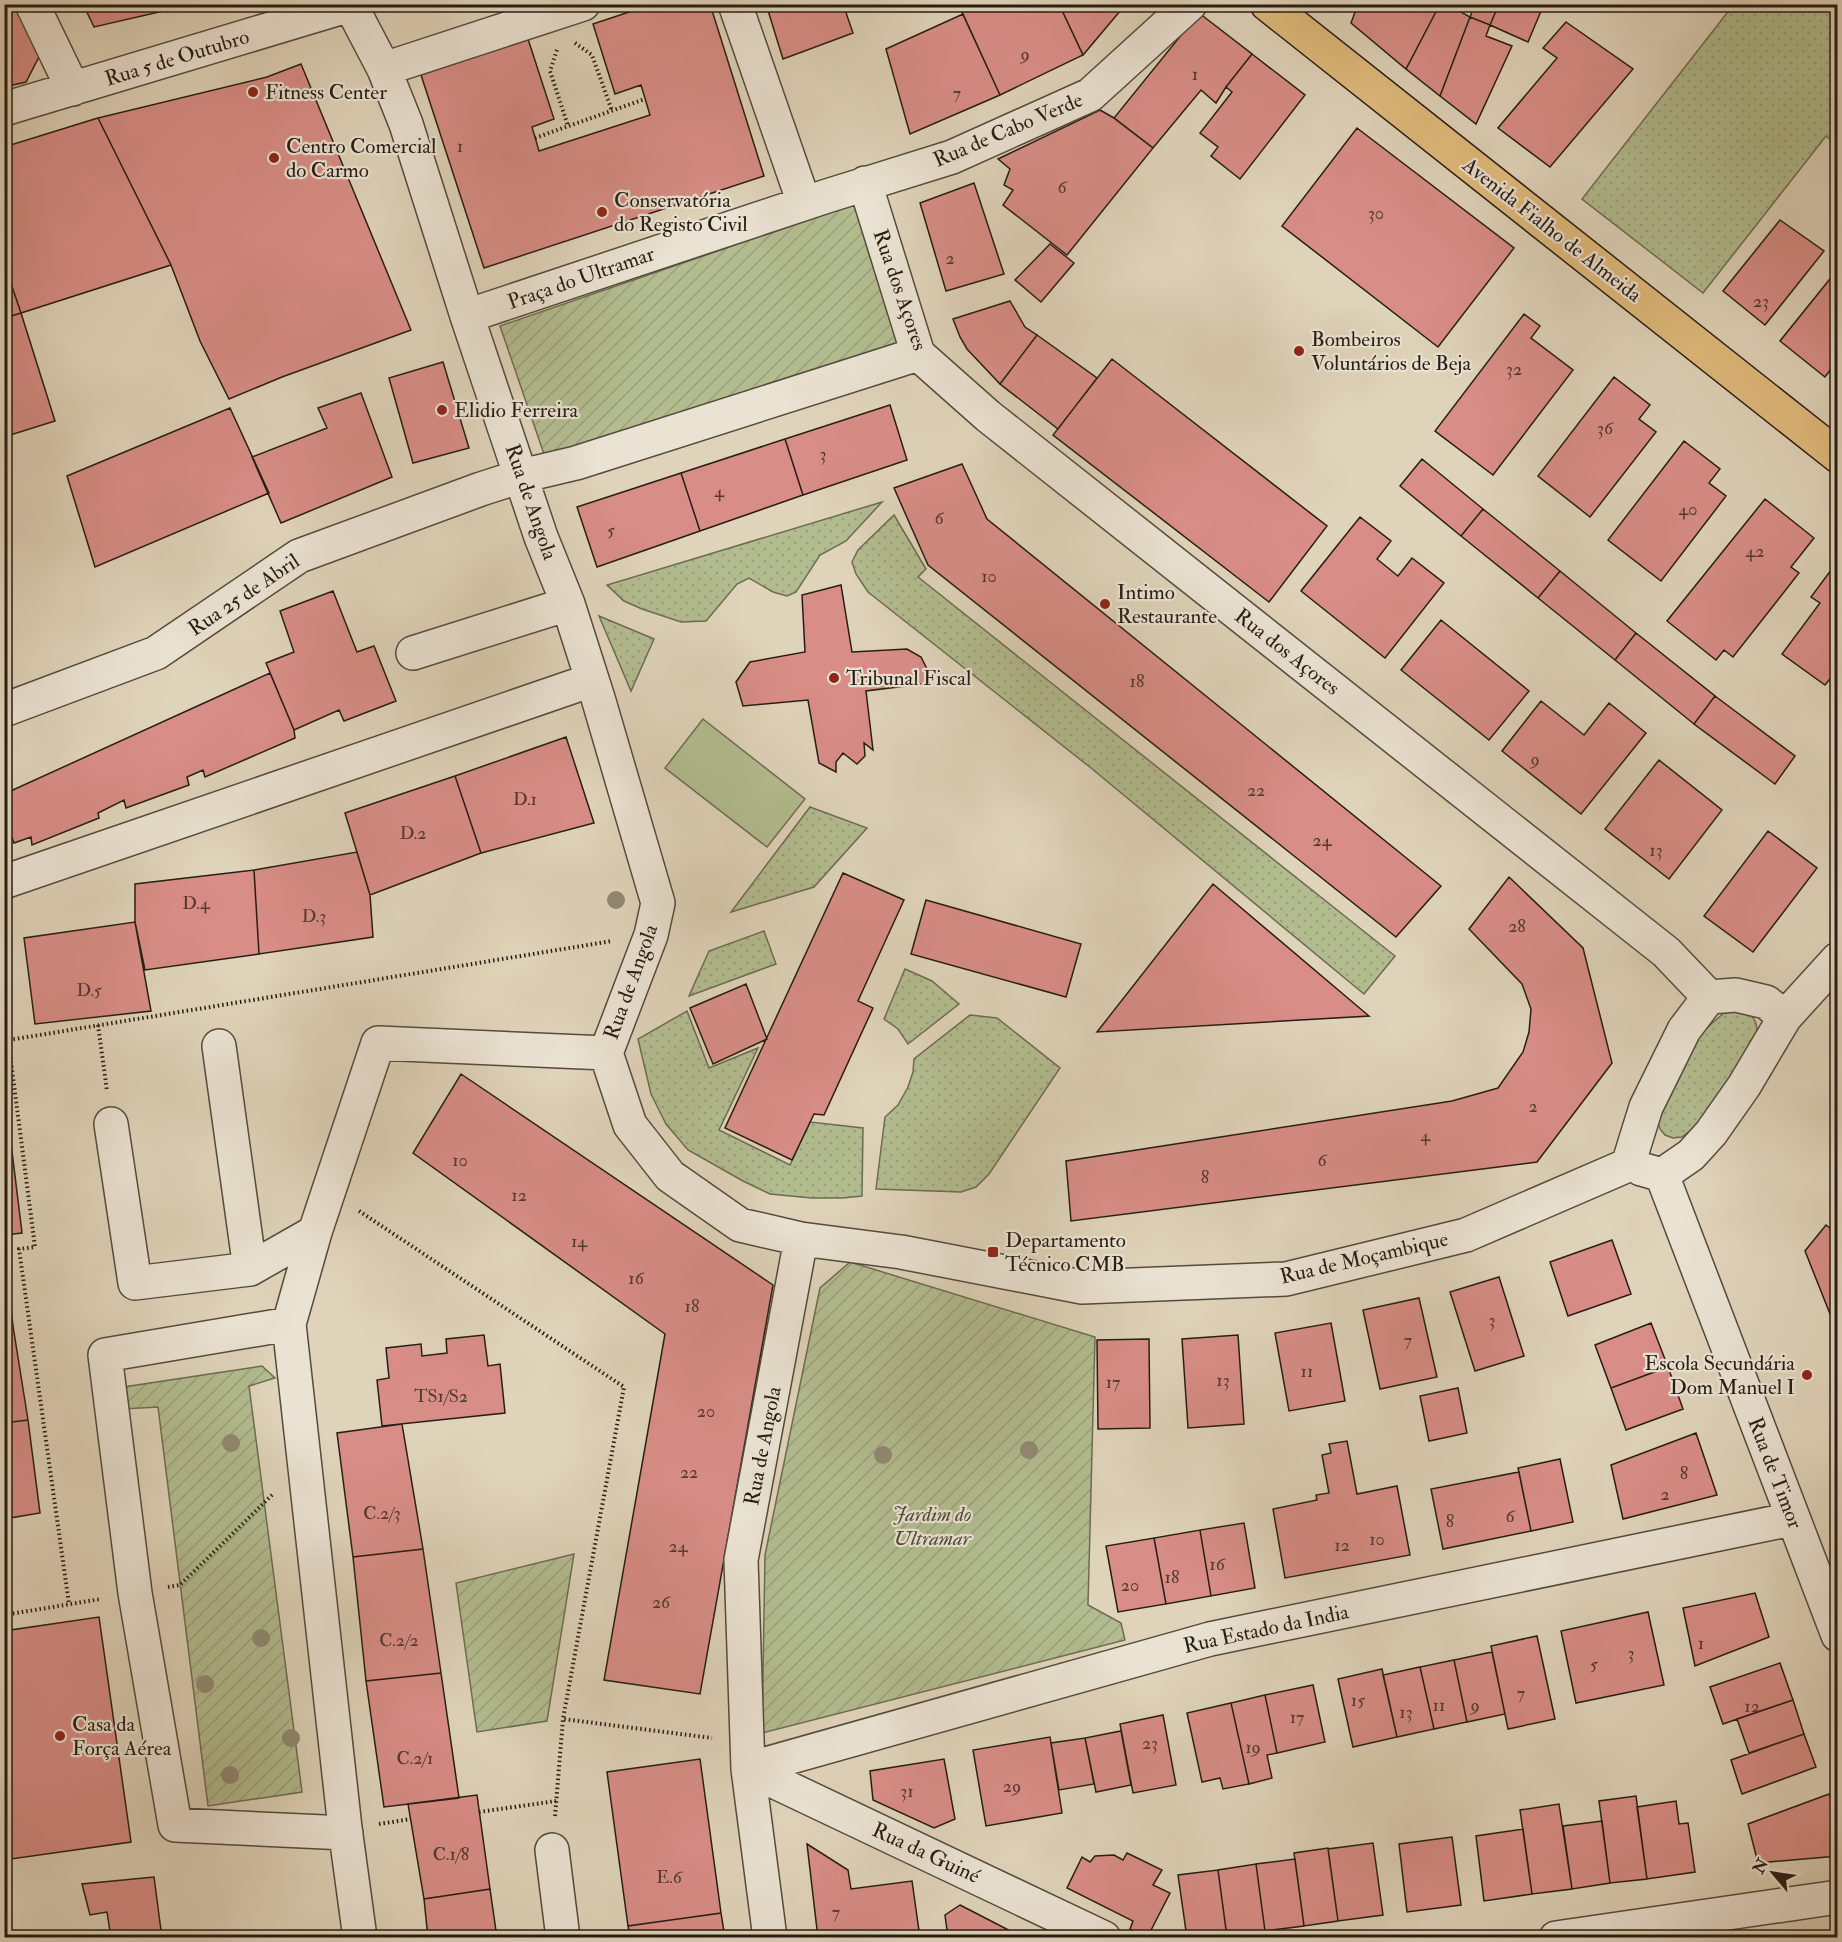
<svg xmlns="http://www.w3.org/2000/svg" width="1842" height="1942" font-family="'IM FELL Double Pica',serif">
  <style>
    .grass { fill: url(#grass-dots); stroke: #6c6c52; stroke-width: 1.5 }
    .garden { fill: url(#garden-furrows); stroke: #6c6c52; stroke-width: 1.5 }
    .pitch { fill: #b2bc8f; stroke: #6c6c52; stroke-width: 1.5 }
    .building { fill: #d88d86; stroke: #271d14; stroke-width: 1.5 }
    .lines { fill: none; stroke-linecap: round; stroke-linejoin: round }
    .minor-casing { stroke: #554a3d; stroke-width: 36 }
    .major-casing { stroke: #271d14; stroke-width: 36 }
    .path { stroke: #271d14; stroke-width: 4; stroke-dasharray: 1.5 3; stroke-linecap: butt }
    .minor { stroke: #eae2d2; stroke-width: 33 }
    .major { stroke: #e0ba7c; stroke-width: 33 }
    .tree { fill: #918973 }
    .poi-dot { fill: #8f2418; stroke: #eae2d2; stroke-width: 2 }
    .labels { text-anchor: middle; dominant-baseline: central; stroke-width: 4.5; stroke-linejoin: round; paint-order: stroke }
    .number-label { font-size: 18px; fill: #533930 }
    .street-label { font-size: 21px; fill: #271d14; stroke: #eae2d2 }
    .poi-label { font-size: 21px; fill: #271d14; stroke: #eae2d2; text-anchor: start }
    .park-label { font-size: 21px; font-style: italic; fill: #514d39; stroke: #eae2d2 }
  </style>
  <defs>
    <pattern id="grass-dots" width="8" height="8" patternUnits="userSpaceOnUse" patternTransform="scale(1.5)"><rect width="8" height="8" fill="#b2bc8f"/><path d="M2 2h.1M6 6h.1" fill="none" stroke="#99a17a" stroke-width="1.8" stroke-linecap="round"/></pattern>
    <pattern id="garden-furrows" width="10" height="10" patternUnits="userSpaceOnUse" patternTransform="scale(1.5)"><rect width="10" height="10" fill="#b2bc8f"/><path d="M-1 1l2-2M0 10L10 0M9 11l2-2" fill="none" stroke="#99a17a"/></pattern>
  </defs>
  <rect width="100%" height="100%" fill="#dfd3b9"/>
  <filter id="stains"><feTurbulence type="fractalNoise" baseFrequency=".00333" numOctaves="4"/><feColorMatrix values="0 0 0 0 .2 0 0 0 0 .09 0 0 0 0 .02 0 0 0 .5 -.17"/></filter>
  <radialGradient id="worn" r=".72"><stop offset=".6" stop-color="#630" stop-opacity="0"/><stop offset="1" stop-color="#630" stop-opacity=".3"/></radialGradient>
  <path class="grass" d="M1734,4L1837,5V145L1826,136L1703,293L1582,199Z
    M882,502L846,541L820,555L796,592L787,596L773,592L749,578L737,584L706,621L681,622L642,609L624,601L607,585Z
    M894,515L926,569L918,577L1395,956L1364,994L1091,768L868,592L856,574L852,562L858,550Z
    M599,616L654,639L631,691Z
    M810,807L867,828L814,887L731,912Z
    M764,931L776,964L689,996L709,951Z
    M905,969L932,981L959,1004L908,1044L898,1029L884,1019Z
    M1737,1010C1758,1014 1758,1025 1757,1044L1700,1123L1682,1137L1673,1138L1665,1135L1660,1129L1658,1122L1665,1092L1701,1033L1725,1012Z
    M687,1011L709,1068L758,1048L719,1130L790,1165L810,1122L863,1128L862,1196L842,1198H812L770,1194L743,1181L688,1150L666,1124L651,1094L638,1039Z
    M970,1015L997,1018L1060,1068L989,1174L976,1187L961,1192L876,1189L885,1117L898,1105L908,1087L913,1072L914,1059Z"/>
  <path class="garden" d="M860,202L903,342L545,457L500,326Z
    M850,1262L1095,1337L1088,1605L1121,1623L1125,1640L762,1733L765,1555L820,1288Z
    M262,1366L275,1378L249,1386L302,1792L208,1806L158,1407L123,1409L124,1387Z
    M574,1554L547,1721L477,1732L456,1583Z"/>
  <path class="pitch" d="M703,719L805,799L767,847L665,768Z"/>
  <path class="building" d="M4,4H17L40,55L26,82L4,87Z
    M83,4H194L94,27Z
    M653,4H710L764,176L484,268L421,75L528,39L554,119L532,127L539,151L650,115L641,85L615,94L593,24Z
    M766,4H843L853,33L783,59Z
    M974,4H1059L1083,55L1000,95L961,10Z
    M1059,4H1126L1083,55Z
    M1358,4H1440L1406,69L1351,23Z
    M1440,4H1447L1470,17L1440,96L1406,69Z
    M1475,4H1499L1490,25L1470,17Z
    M1499,4H1544L1528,42L1490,25Z
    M1199,13L1252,54L1226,87L1216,103L1201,90L1153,148L1114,118Z
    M963,14L1000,95L910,134L886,49Z
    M1470,17L1490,25L1486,36L1512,46L1476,124L1440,96Z
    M1566,22L1633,69L1550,167L1498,128L1557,58L1543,48Z
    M1252,54L1305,95L1240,179L1211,156L1218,147L1200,133L1232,92L1226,87Z
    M301,64L411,330L282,377L229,399L200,341L171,265L98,118L267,77Z
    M1100,110L1114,118L1153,148L1067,255L1003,205L1013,190L1004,185L1010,169L998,159Z
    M98,118L171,265L21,313L4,263V147Z
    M1357,128L1514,248L1438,347L1282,226Z
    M974,183L1004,274L946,291L920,203Z
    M1780,220L1824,251L1765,325L1723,291Z
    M1050,244L1074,263L1041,302L1015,280Z
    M4,263L21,313L4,318Z
    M1838,269V360L1825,377L1780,341Z
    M1010,301L1025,327L1037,335L1000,384L967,349L960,337L953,319Z
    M21,313L55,421L4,437V318Z
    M1524,314L1540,326L1531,338L1573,370L1493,475L1435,431Z
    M1037,335L1097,378L1058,429L1000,384Z
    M1112,359L1327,526L1269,602L1053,435Z
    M443,362L469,448L413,463L389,378Z
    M1614,377L1650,405L1639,419L1656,432L1590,517L1538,476Z
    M361,393L392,477L281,523L252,457L327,428L318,408Z
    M890,405L907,460L803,495L785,439Z
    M230,408L269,493L95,567L67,476Z
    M785,439L803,495L700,531L681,473Z
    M1684,441L1720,469L1709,483L1726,496L1661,581L1608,540Z
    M1422,459L1483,509L1461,536L1400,486Z
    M962,464L987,519L1441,886L1396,937L928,565L894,488Z
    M681,473L700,531L597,567L577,507Z
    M1765,499L1814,538L1791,567L1799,573L1733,657L1724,650L1716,660L1667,621Z
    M1483,509L1560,571L1538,598L1461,536Z
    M1360,517L1391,541L1377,559L1398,576L1412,558L1444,583L1385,658L1301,591Z
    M1834,566L1838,569V669L1825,685L1782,654L1820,603L1811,597Z
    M1560,571L1636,633L1615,660L1538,598Z
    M841,585L852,652L907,649L921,657L929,673L930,683L866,691L873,750L864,743L865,756L857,764L843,753L836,762V772L819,763L808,700L743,706L736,682L750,662L805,652L802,595Z
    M333,591L357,652L374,646L396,701L344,721L339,710L294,730L266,663L294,652L280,611Z
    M1441,620L1529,691L1489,740L1401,670Z
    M1636,633L1715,696L1694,724L1615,660Z
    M270,673L294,730L295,738L205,777L203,770L187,777L189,785L126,808L124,800L98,813L99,818L32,845L31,837L14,843L8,828L4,829V794Z
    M1715,696L1795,756L1775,784L1694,724Z
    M1541,701L1584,735L1609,703L1646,733L1581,814L1502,751Z
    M566,737L594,823L481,853L455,776Z
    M1659,760L1722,810L1669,879L1605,829Z
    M455,776L481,853L370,895L345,813Z
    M1768,831L1817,868L1753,952L1704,916Z
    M357,852L370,895L373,937L259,954L254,870Z
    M254,870L259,954L145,970L135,922V884Z
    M843,873L904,900L858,1001L873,1008L824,1115L814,1114L792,1160L725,1128Z
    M1509,877L1583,948L1612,1063L1537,1162L1071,1221L1066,1161L1452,1101L1498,1088L1523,1052L1529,1032L1531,1009L1522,984L1469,929Z
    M1213,884L1369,1016L1097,1032Z
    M926,900L1081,944L1066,997L911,954Z
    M135,922L151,1011L35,1024L24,938Z
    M746,984L767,1039L713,1064L690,1008Z
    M461,1074L773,1285L700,1694L604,1680L665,1334L413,1153Z
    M4,1101L11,1143L4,1144Z
    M11,1143L22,1233L4,1235V1144Z
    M1826,1225L1838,1234V1334L1805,1251Z
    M1612,1240L1631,1294L1568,1316L1550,1262Z
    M4,1243L13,1326L4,1327Z
    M1499,1277L1524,1356L1475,1371L1450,1292Z
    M1419,1298L1437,1377L1380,1389L1363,1310Z
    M1331,1323L1345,1401L1289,1411L1275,1333Z
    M1651,1323L1668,1367L1611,1388L1595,1345Z
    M13,1326L28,1420L4,1423V1327Z
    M484,1335L488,1366L500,1364L505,1413L382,1426L377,1380L389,1378L386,1348L421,1344L422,1356L447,1353L446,1339Z
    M1238,1335L1244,1424L1188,1428L1182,1339Z
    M1149,1339L1150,1428L1098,1429L1097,1340Z
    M1668,1367L1683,1409L1626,1430L1611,1388Z
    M1458,1388L1467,1433L1429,1441L1420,1396Z
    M28,1420L40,1513L4,1519V1423Z
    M402,1424L423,1549L353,1557L337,1433Z
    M1696,1433L1717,1495L1623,1519L1611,1465Z
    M1347,1441L1357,1494L1397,1486L1410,1555L1285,1578L1273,1509L1317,1500L1316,1495L1329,1493L1322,1455L1331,1453L1329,1444Z
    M1560,1459L1573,1522L1531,1531L1518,1468Z
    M1519,1472L1531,1531L1443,1549L1431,1489Z
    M1244,1523L1255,1588L1211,1596L1200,1530Z
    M1200,1530L1211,1596L1166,1604L1154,1538Z
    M1154,1538L1166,1604L1118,1612L1106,1546Z
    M423,1549L441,1673L366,1681L353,1557Z
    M1755,1593L1769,1637L1695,1666L1683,1608Z
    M1648,1612L1664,1685L1576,1703L1561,1631Z
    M99,1617L131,1842L4,1860V1631Z
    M1537,1636L1555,1719L1508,1729L1491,1646Z
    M1492,1652L1505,1714L1467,1722L1454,1660Z
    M1454,1660L1467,1722L1434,1729L1420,1667Z
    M1780,1663L1793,1700L1723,1724L1710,1687Z
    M1420,1667L1434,1729L1397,1737L1383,1675Z
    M1382,1669L1397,1737L1353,1747L1338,1679Z
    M441,1673L459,1798L384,1807L366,1681Z
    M1313,1685L1325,1742L1277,1753L1265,1695Z
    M1265,1695L1277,1753L1267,1755L1272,1778L1249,1784L1231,1703Z
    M1793,1700L1804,1734L1749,1753L1737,1719Z
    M1231,1703L1249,1784L1223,1789L1220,1778L1202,1782L1187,1713Z
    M1163,1715L1176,1785L1133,1793L1120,1724Z
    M1121,1731L1131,1785L1096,1792L1085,1738Z
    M1804,1734L1816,1767L1742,1794L1731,1760Z
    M1050,1737L1062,1813L986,1826L973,1750Z
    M1085,1738L1094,1784L1059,1790L1051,1743Z
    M700,1759L721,1913L628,1926L607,1772Z
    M944,1759L955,1819L934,1828L873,1800L870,1771Z
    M1829,1794L1838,1814V1856L1758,1863L1748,1824Z
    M477,1795L490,1889L424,1899L408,1804Z
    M1636,1796L1647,1879L1610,1883L1599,1801Z
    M1676,1801L1679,1824L1688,1823L1695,1872L1647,1879L1637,1807Z
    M1559,1804L1572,1889L1532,1894L1520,1810Z
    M1602,1821L1610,1883L1572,1889L1563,1826Z
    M1523,1829L1532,1894L1484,1901L1476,1836Z
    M1452,1837L1461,1905L1407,1912L1399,1844Z
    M1373,1843L1383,1915L1338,1921L1328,1849Z
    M807,1844L848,1870L851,1889L912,1881L920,1938H818Z
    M1328,1848L1338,1921L1304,1926L1294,1853Z
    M1127,1853L1162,1870L1153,1885L1170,1893L1147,1938L1130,1929L1133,1921L1067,1888L1082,1857L1090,1862L1095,1856L1114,1855L1123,1860Z
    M1295,1859L1304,1926L1265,1931L1256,1864Z
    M1256,1864L1265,1931L1227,1937L1218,1870Z
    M1218,1870L1227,1937L1187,1938L1178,1875Z
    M154,1877L162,1938H111L107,1912L90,1915L82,1884Z
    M490,1889L497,1938H428L424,1899Z
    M960,1905L1024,1938H948L945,1915Z
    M721,1913L725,1938H630L628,1926Z"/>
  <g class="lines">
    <defs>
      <path id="minor" d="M32,4L73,89
        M350,4L384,69L406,124L467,316L541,537L568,604L598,698L658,903L651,935L606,1053L630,1125L670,1176L740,1225L801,1239L901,1252L1082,1287L1286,1279L1466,1235L1628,1165
        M735,4L804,203
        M384,69L583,4
        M4,109L350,5
        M865,183L918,354L988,416L1666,952L1709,997
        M467,316L827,196L952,157L1090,95L1190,4
        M413,653L568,604
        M4,710L156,653L299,556L481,489L521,476L576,463L918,354
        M4,882L592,680
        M219,1046L250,1269
        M111,1124L135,1283L250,1269L315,1232
        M1628,1165L1646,1107L1684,1030L1709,997L1736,995L1766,1002L1785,1017
        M1641,1169L1662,1175L1691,1155L1711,1133L1744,1086L1785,1017L1838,959
        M1662,1175L1838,1635
        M289,1324L105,1355L135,1593L175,1825L346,1833
        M748,1769L1210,1639L1792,1519
        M748,1769L1104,1938
        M552,1850L563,1938
        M360,1938L345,1828L289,1324L315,1232L378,1043L606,1053
        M770,1938L748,1769L741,1560L801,1239
        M1556,1938L1838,1897"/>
      <path id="major" d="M1267,4L1838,456"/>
    </defs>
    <use href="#minor" class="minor-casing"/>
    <use href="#major" class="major-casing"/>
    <path class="path" d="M575,43L592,55L612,111
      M557,50L550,71L568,126
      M535,138L645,99
      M4,1008L35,1247L19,1249L69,1604
      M98,1025L107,1091
      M9,1040L612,941
      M359,1211L624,1387L563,1719L712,1738
      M168,1587L180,1585L273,1494
      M4,1615L101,1599
      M479,1812L556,1801
      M555,1816L563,1719
      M379,1824L411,1819"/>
    <use href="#minor" class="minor"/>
    <use href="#major" class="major"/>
  </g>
  <g class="tree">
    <circle cx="616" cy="900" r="9"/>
    <circle cx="231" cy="1443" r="9"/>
    <circle cx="1029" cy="1450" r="9"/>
    <circle cx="883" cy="1455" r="9"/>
    <circle cx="261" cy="1638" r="9"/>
    <circle cx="205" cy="1684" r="9"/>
    <circle cx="291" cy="1738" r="9"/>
    <circle cx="230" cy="1775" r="9"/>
  </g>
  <g class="poi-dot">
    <circle cx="253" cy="92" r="6"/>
    <circle cx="274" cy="158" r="6"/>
    <circle cx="602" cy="212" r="6"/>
    <circle cx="1299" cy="351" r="6"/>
    <circle cx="442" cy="410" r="6"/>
    <circle cx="1105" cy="604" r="6"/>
    <circle cx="834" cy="678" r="6"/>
    <rect x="987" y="1246" width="12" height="12" rx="3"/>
    <circle cx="1807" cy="1375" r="6"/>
    <circle cx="60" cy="1736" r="6"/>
  </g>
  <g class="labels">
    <g class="number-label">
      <text x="1025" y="54">9</text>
      <text x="1195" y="74">1</text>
      <text x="957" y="93">7</text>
      <text x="460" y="146">1</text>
      <text x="1062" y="187">6</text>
      <text x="1376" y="213">30</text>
      <text x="950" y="258">2</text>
      <text x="1761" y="301">23</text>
      <text x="1514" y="369">32</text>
      <text x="1605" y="428">36</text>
      <text x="823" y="454">3</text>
      <text x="719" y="491">4</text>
      <text x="1688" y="509">40</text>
      <text x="939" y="518">6</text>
      <text x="611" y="530">5</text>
      <text x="1755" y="551">42</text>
      <text x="989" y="576">10</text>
      <text x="1137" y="681">18</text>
      <text x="1535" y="759">9</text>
      <text x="1256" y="790">22</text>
      <text x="525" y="799">D.1</text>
      <text x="413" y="833">D.2</text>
      <text x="1322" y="840">24</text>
      <text x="1656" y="850">13</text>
      <text x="196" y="903">D.4</text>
      <text x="314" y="916">D.3</text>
      <text x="1517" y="926">28</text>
      <text x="89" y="990">D.5</text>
      <text x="1533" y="1106">2</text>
      <text x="1425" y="1135">4</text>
      <text x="460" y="1160">10</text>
      <text x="1322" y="1160">6</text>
      <text x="1205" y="1177">8</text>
      <text x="519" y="1195">12</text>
      <text x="579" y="1241">14</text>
      <text x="636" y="1278">16</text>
      <text x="692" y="1306">18</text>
      <text x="1492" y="1320">3</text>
      <text x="1408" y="1340">7</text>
      <text x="1307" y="1371">11</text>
      <text x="1223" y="1380">13</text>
      <text x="1113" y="1382">17</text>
      <text x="441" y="1396">TS1/S2</text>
      <text x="706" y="1411">20</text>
      <text x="689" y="1472">22</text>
      <text x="1684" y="1473">8</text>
      <text x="1665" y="1494">2</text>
      <text x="382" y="1513">C.2/3</text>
      <text x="1510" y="1516">6</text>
      <text x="1450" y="1521">8</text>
      <text x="1377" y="1539">10</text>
      <text x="1342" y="1545">12</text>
      <text x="678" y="1546">24</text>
      <text x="1217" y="1564">16</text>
      <text x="1172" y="1577">18</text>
      <text x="1130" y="1585">20</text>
      <text x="661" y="1602">26</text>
      <text x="399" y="1640">C.2/2</text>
      <text x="1701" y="1643">1</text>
      <text x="1631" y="1653">3</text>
      <text x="1594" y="1664">5</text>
      <text x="1521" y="1693">7</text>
      <text x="1358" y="1700">15</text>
      <text x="1439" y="1705">11</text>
      <text x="1475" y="1705">9</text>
      <text x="1752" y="1706">12</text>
      <text x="1406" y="1712">13</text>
      <text x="1297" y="1717">17</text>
      <text x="1150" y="1743">23</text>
      <text x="1253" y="1747">19</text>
      <text x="415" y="1758">C.2/1</text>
      <text x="1012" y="1786">29</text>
      <text x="907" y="1791">31</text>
      <text x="451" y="1854">C.1/8</text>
      <text x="669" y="1877">E.6</text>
      <text x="836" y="1912">7</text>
    </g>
    <g class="street-label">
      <text transform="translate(177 58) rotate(-17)">Rua 5 de Outubro</text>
      <text transform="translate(1008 130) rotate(-23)">Rua de Cabo Verde</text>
      <text transform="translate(1552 230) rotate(38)">Avenida Fialho de Almeida</text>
      <text transform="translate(581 278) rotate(-19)">Praça do Ultramar</text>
      <text transform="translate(900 290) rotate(71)">Rua dos Açores</text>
      <text transform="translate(531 502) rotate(71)">Rua de Angola</text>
      <text transform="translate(244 595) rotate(-34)">Rua 25 de Abril</text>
      <text transform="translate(1287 652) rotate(38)">Rua dos Açores</text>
      <text transform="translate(631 982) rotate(-70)">Rua de Angola</text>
      <text transform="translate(1364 1258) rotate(-13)">Rua de Moçambique</text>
      <text transform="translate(763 1446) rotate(-79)">Rua de Angola</text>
      <text transform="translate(1775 1473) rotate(69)">Rua de Timor</text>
      <text transform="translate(1266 1629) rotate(-12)">Rua Estado da India</text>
      <text transform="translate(926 1853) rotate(25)">Rua da Guiné</text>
    </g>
    <g class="poi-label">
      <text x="265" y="92">Fitness Center</text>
      <text x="286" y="146">Centro Comercial<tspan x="286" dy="24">do Carmo</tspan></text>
      <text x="614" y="200">Conservatória<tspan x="614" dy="24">do Registo Civil</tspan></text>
      <text x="1311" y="339">Bombeiros<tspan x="1311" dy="24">Voluntários de Beja</tspan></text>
      <text x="454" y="410">Elidio Ferreira</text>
      <text x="1117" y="592">Intimo<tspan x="1117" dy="24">Restaurante</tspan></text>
      <text x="846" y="678">Tribunal Fiscal</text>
      <text x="1005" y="1240">Departamento<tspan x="1005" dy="24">Técnico CMB</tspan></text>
      <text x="1795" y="1363" text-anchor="end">Escola Secundária<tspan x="1795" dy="24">Dom Manuel I</tspan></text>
      <text x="72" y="1724">Casa da<tspan x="72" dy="24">Força Aérea</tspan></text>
    </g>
    <g class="park-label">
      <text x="932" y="1514">Jardim do<tspan x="932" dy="24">Ultramar</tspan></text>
    </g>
  </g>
  <rect width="1842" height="1942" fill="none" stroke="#dfd3b9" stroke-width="24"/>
  <rect x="6" y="6" width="1830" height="1930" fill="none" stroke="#271d14" stroke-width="3"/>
  <rect x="12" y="12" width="1818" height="1918" fill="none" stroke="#271d14" stroke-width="1.5"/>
  <g transform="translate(1773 1873) rotate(299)" stroke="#eae2d2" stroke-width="4.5" paint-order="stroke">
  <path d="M0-4.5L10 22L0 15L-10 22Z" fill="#271d14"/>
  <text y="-9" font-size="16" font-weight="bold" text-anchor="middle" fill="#271d14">N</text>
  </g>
  <rect width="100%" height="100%" filter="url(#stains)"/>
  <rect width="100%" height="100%" fill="url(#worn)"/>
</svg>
